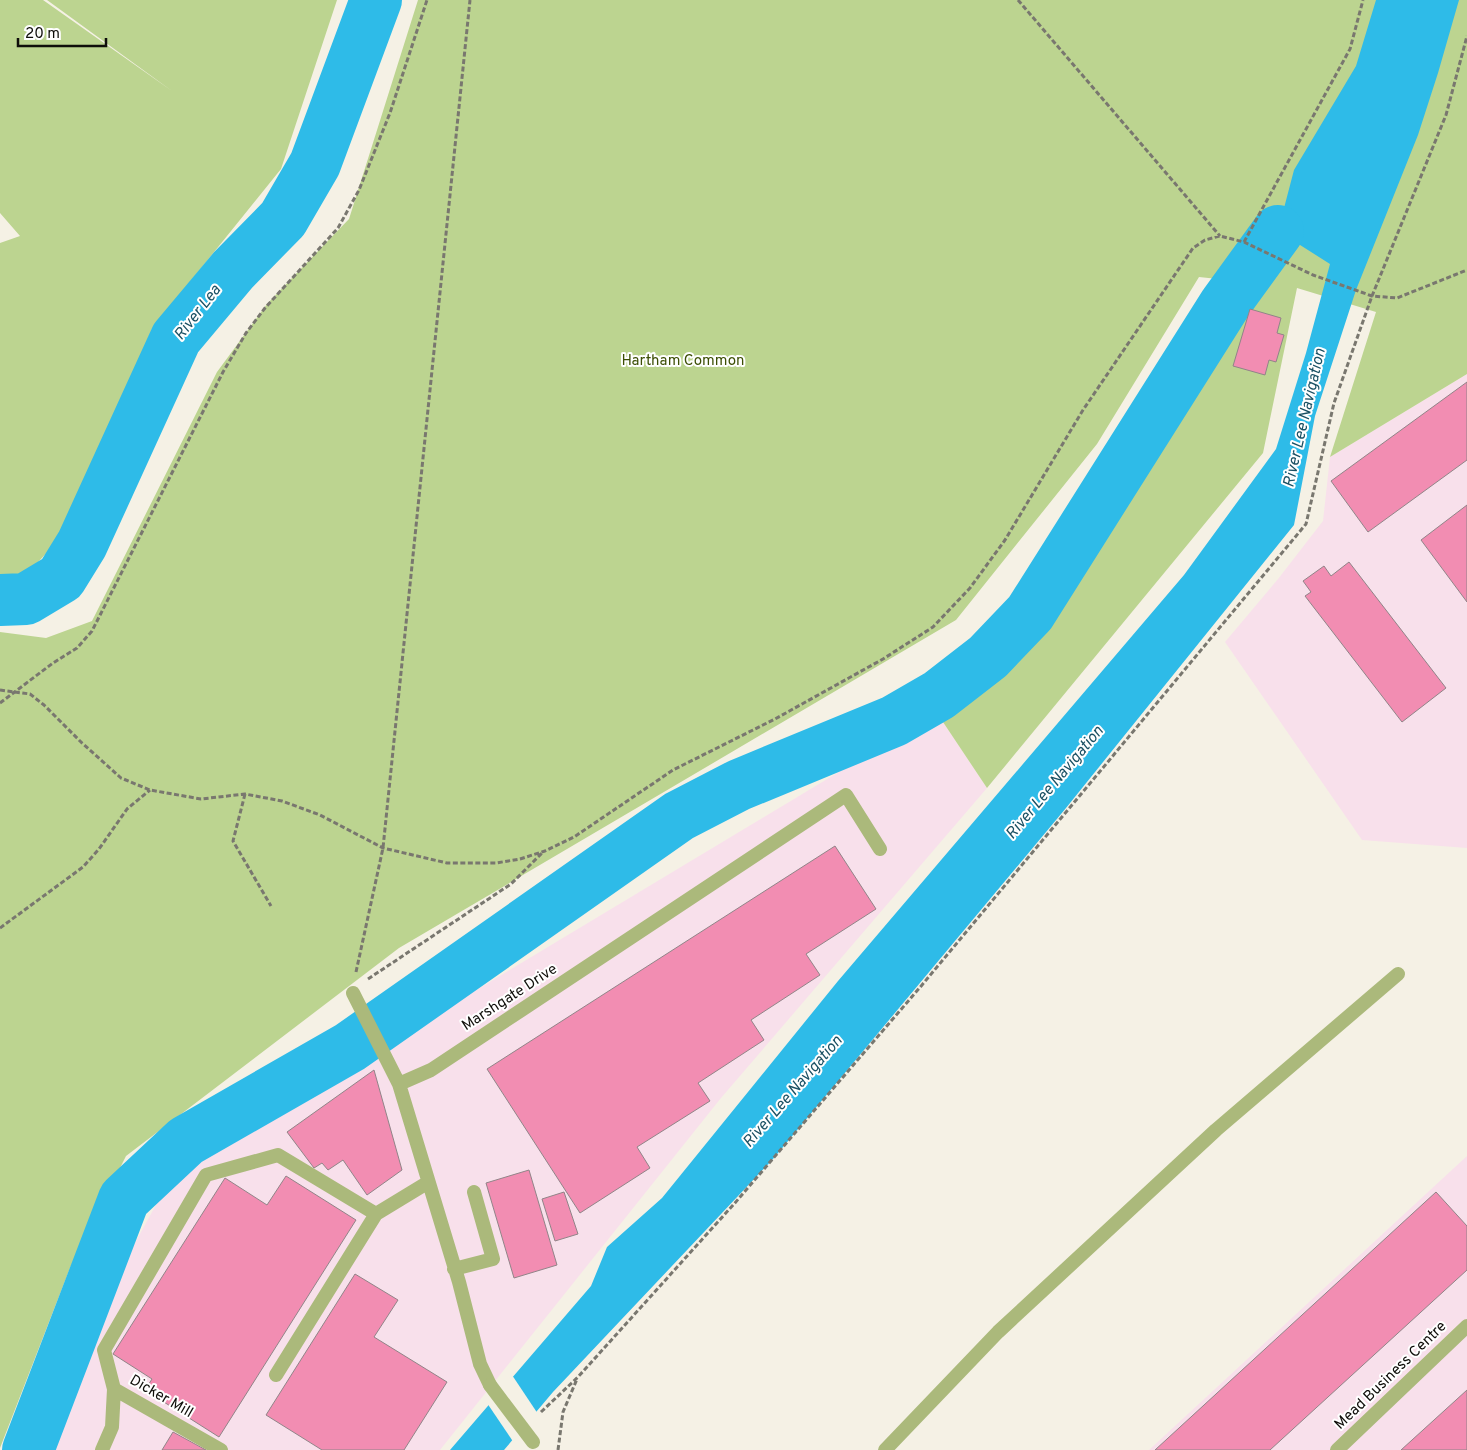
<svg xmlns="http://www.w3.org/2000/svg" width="1467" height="1450" font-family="Overpass,sans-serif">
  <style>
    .industrial { fill: #f8e0eb }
    .green { fill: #bcd490 }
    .water { fill: #2ebbe8 }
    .pier { fill: #f5f1e5 }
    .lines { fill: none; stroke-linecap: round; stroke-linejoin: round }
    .river { stroke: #2ebbe8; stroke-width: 52 }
    .building { fill: #f28db2; stroke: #918488 }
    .path { stroke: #79776f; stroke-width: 3; stroke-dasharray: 5 2.5; stroke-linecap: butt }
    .lane { stroke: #abb97b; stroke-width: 14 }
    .lane-bridge { stroke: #abb97b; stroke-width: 14 }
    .labels { text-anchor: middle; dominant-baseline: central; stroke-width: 4; stroke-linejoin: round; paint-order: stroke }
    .park-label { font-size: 15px; fill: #3c4e04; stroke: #fff }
    .street-label { font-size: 15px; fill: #0f0e0a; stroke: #fff }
    .water-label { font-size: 16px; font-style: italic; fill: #1b5164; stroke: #fff }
  </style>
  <rect width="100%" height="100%" fill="#f5f1e5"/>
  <path class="industrial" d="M1467,374V848L1362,840L1225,642L1278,579L1323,521L1330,457Z
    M937,713L987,788L721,1098L440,1450H53L130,1252L174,1172Z
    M1467,1156V1450H1149Z"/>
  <path class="green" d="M0,0H43L172,91L47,0H337L281,169L152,329L63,535L17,585H0V243L20,236L0,213Z
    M418,0H1467V374L1330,457L1376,312L1297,288L1263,453L987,788L937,713L987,681L1047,616L1118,509L1227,325L1256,283L1199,277L1097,444L956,620L399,948L126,1156L70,1268L0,1448V632L46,638L92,621L217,372L267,304L349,219Z"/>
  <path class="water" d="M1376,0H1459L1438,73L1418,135L1356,290L1315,416L1294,525L1066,808L773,1159L553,1392L504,1450H450L591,1286L607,1247L662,1198L838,981L1184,575L1276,449L1306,353L1330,264L1278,231L1294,170L1356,66Z"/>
  <path class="pier" d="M512,1375L538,1414L514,1443L487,1403Z"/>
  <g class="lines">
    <path class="river" d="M0,600L26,599L61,578L82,544L176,338L233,270L283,219L315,164L376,0
      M28,1450L124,1199L186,1141L350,1047L679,816L739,785L894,721L939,695L988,657L1030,613L1225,304L1278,231"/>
  </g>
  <path class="building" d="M1250,309L1281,318L1277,333L1284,335L1276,362L1269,360L1265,375L1233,366Z
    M1467,382V460L1368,532L1331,481Z
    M1467,505V602L1421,540Z
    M1349,562L1446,688L1402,722L1305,596L1311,592L1303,581L1324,566L1331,576Z
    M835,846L876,909L806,954L820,975L751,1020L764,1040L698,1083L710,1101L637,1147L650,1168L580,1213L487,1069Z
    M374,1070L402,1170L367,1195L343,1160L328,1170L322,1163L314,1168L287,1132Z
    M529,1170L557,1265L514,1278L486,1183Z
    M286,1176L356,1220L219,1437L145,1390L152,1379L113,1354L225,1178L267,1205Z
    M564,1192L578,1234L555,1241L542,1199Z
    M1436,1192L1467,1226V1270L1270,1450H1155Z
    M355,1274L398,1300L374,1337L447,1382L404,1450H322L266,1415Z
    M1467,1390V1450H1401Z
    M173,1432L206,1450H162Z"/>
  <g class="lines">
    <path class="path" d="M1018,0L1220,236
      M1244,242L1350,49L1363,0
      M0,690L30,694L44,705L82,743L121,778L150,790L201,799L245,794L282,801L320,815L383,848L447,863H496L520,859L545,851L574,837L673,770L775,719L883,659L933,627L970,588L1005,540L1083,410L1193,248L1205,240L1220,236L1244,242L1313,275L1372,296L1397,298L1467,270
      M0,703L53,663L77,648L92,631L223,372L246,333L265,308L338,228L359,190L390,113L427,0
      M245,794L233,841L271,906
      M0,928L83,867L99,849L127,809L150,790
      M356,972L383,848L470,0
      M368,979L511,884L544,851
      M541,1412L578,1377L734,1204L922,985L1306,524L1334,403L1372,296L1446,115L1467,36
      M558,1450L563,1412L577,1379"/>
    <path class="lane" d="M353,993L399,1084L459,1282L480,1364L490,1385
      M399,1084L431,1070L846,795L880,849
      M454,1269L493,1259L474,1192
      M276,1375L376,1214L427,1183
      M114,1389L104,1350L206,1175L278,1155L376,1214
      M102,1450L112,1427L114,1389L221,1450
      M885,1450L998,1332L1216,1130L1398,974
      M1337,1450L1467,1326"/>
    <path class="lane-bridge" d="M490,1385L533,1442"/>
  </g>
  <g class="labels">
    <g class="park-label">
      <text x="683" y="361">Hartham Common</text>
    </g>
    <g class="street-label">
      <text transform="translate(510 998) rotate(-33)">Marshgate Drive</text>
      <text transform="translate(1391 1376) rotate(-44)">Mead Business Centre</text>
      <text transform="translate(161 1397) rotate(30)">Dicker Mill</text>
    </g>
    <g class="water-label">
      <text transform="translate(198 313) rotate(-52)">River Lea</text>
      <text transform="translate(1305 418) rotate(-77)">River Lee Navigation</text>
      <text transform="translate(1055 783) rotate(-50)">River Lee Navigation</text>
      <text transform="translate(793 1092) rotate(-49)">River Lee Navigation</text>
    </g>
  </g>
  <path d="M18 38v8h88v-8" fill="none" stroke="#0f0e0a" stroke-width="2.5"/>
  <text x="25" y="38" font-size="15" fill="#0f0e0a" stroke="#ffffff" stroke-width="4" paint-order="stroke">20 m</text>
</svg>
